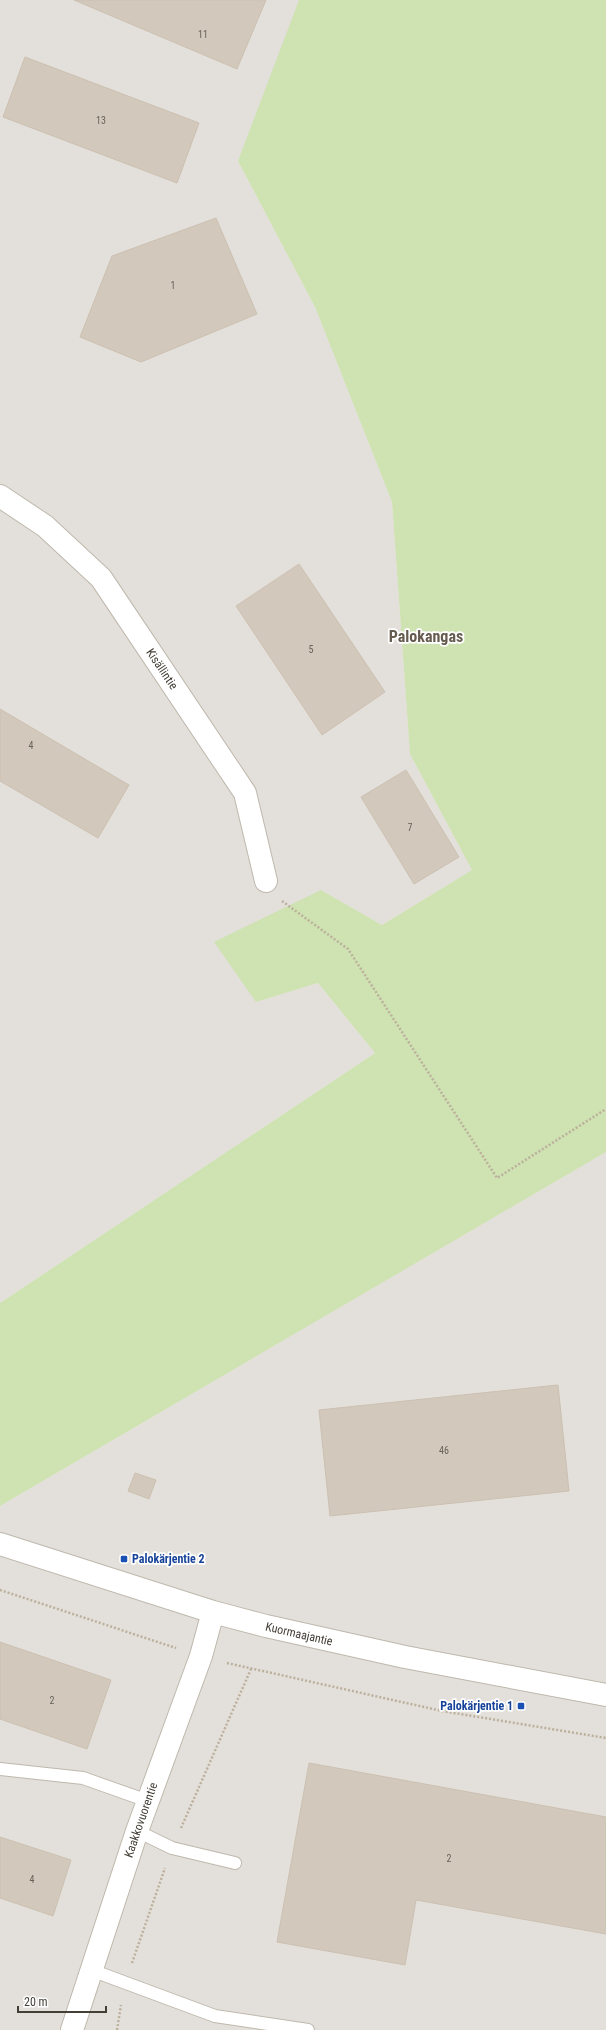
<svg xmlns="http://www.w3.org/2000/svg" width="606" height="2030" font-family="'Roboto Condensed',sans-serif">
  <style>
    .industrial { fill: #e3dfdb }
    .green { fill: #cee2b2 }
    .building { fill: #d2c9bc; stroke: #ccc0b0 }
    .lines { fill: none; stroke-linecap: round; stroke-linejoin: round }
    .service-casing { stroke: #bfb8ac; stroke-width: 14 }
    .minor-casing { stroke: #bfb8ac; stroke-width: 24 }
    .tertiary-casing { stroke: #bfb8ac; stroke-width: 24 }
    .path { stroke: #bcb09c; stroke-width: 2.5; stroke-dasharray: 2 2; stroke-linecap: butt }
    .service { stroke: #fff; stroke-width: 12 }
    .minor { stroke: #fff; stroke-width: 22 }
    .tertiary { stroke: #fff; stroke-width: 22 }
    .transit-dot { fill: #1a4fb4; stroke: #fff; stroke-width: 1.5 }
    .labels { text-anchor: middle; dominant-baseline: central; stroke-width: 3.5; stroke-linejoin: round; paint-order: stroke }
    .number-label { font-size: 10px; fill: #676158 }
    .street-label { font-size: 12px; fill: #433e36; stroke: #fff }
    .transit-label { font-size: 12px; font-weight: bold; fill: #164399; stroke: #fff; text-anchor: start }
    .district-label { font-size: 16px; font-weight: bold; fill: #655b4e; stroke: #fff }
  </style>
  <rect width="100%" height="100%" fill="#f1ede6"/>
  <path class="industrial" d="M0,0H309L238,161L315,307L392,502L410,754L472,870L382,925L321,890L256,1002L318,983L375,1053L0,1303Z
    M606,1152V2030H0V1506Z"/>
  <path class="green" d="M299,0H606V1152L0,1506V1303L375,1053L318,983L256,1002L214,942L321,890L382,925L472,870L410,754L392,502L315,307L238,161Z"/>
  <path class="building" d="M74,0H266L237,69Z
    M25,57L199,123L177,183L3,117Z
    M216,218L257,314L141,362L80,337L112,256Z
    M299,564L385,692L322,735L236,606Z
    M0,709L129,785L98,838L0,781Z
    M406,770L459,857L414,884L361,797Z
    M558,1385L569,1491L330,1516L319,1410Z
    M135,1473L156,1480L149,1499L128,1491Z
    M0,1642L111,1680L87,1749L0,1719Z
    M309,1763L606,1817V1934L416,1900L405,1965L277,1942Z
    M0,1837L71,1860L53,1916L0,1898Z"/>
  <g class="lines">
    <defs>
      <path id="service" d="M0,1769L83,1778L148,1801
        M137,1831L172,1848L235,1863
        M91,1970L215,2016L308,2030"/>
      <path id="minor" d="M0,496L45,526L101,578L245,793L266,881"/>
      <path id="tertiary" d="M0,1544L213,1612L266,1626L405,1657L606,1695
        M72,2030L137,1831L201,1656L213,1612"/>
    </defs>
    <use href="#service" class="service-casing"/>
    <use href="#minor" class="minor-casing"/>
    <use href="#tertiary" class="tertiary-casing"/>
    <path class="path" d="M282,901L348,949L497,1178L606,1109
      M0,1590L176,1648
      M227,1663L442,1711L606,1738
      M181,1828L251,1669
      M132,1963L165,1868
      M117,2030L121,2005"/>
    <use href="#service" class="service"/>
    <use href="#minor" class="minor"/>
    <use href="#tertiary" class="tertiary"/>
  </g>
  <g class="transit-dot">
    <rect x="120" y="1555" width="8" height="8" rx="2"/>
    <rect x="517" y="1702" width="8" height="8" rx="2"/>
  </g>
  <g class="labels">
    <g class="number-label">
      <text x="203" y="34">11</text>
      <text x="101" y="120">13</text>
      <text x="173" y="285">1</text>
      <text x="311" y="649">5</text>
      <text x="31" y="745">4</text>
      <text x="410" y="827">7</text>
      <text x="444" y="1450">46</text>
      <text x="52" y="1700">2</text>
      <text x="449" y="1858">2</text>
      <text x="32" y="1879">4</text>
    </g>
    <g class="street-label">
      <text transform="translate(162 669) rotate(56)">Kisällintie</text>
      <text transform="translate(299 1634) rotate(13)">Kuormaajantie</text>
      <text transform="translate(141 1820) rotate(-71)">Kaakkovuorentie</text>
    </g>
    <g class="transit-label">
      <text x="132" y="1559">Palokärjentie 2</text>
      <text x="513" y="1706" text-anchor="end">Palokärjentie 1</text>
    </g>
    <g class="district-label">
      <text x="426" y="636">Palokangas</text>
    </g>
  </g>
  <path d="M18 2006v6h88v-6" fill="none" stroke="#433e36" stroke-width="2"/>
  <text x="24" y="2006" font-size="12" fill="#433e36" stroke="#ffffff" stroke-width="3" paint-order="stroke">20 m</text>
</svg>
